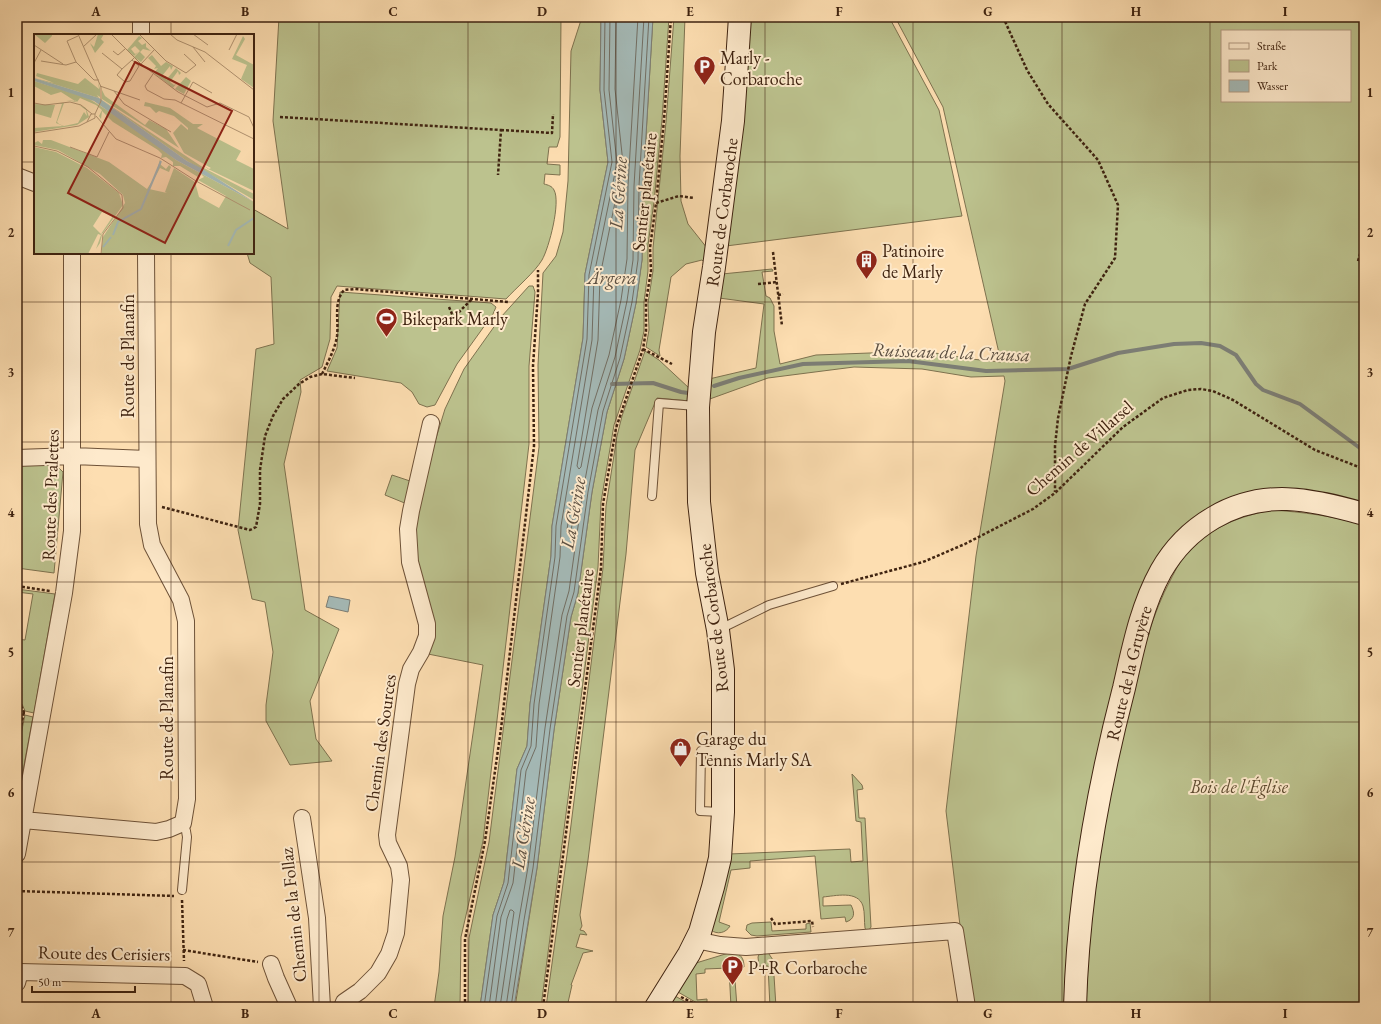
<svg xmlns="http://www.w3.org/2000/svg" width="1381" height="1024" font-family="'EB Garamond',serif">
  <style>
    .green { fill: #bcc28e; stroke: #7e724f; fill-rule: evenodd }
    .water { fill: #a4b9b6; stroke: #7c7d74 }
    .lines { fill: none; stroke-linecap: round; stroke-linejoin: round }
    .shore { stroke: #726e63; stroke-width: 1 }
    .stream { stroke: #7c7d74; stroke-width: 4 }
    .lane-casing { stroke: #6e5238; stroke-width: 10 }
    .street-casing { stroke: #6e5238; stroke-width: 18 }
    .secondary-casing { stroke: #3f2310; stroke-width: 24 }
    .path { stroke: #3f2310; stroke-width: 2.5; stroke-dasharray: 3 2; stroke-linecap: butt }
    .lane { stroke: #feeacc; stroke-width: 8 }
    .street { stroke: #feeacc; stroke-width: 16 }
    .secondary { stroke: #feeacc; stroke-width: 22 }
    .grid { fill: none; stroke: #3f2310; stroke-width: 1; stroke-opacity: 0.55 }
    .labels { text-anchor: middle; dominant-baseline: central; stroke-width: 4; stroke-linejoin: round; paint-order: stroke }
    .poi-label { font-size: 18px; fill: #3f2310; stroke: #feeacc; text-anchor: start }
    .street-label { font-size: 18px; fill: #3f2310; stroke: #feeacc }
    .park-label { font-size: 18px; font-style: italic; fill: #5e4b30; stroke: #feeacc }
    .water-label { font-size: 19px; font-style: italic; fill: #5d5042; stroke: #feeacc }
    .inset-river { fill: none; stroke: #a4b9b6; stroke-width: 2 }
    .inset-road { fill: none; stroke: #b19371; stroke-width: 1 }
    .view { fill: #8f2418; fill-opacity: 0.15; stroke: #8f2418; stroke-width: 2 }
    .inset-edge { fill: none; stroke: #3f2310; stroke-width: 2 }
    .neatline { fill: none; stroke: #3f2310; stroke-width: 1.5 }
    .grid-label { font-size: 13px; text-anchor: middle; font-weight: bold; fill: #3f2310 }
  </style>
  <rect width="100%" height="100%" fill="#fddeb1"/>
  <filter id="stains"><feTurbulence type="fractalNoise" baseFrequency=".005" numOctaves="4"/><feColorMatrix values="0 0 0 0 .2 0 0 0 0 .09 0 0 0 0 .02 0 0 0 .5 -.17"/></filter>
  <radialGradient id="worn" r=".72"><stop offset=".6" stop-color="#630" stop-opacity="0"/><stop offset="1" stop-color="#630" stop-opacity=".3"/></radialGradient>
  <path class="green" d="M279,17H561L560,137L557,147H549L547,164L560,165V175L545,174L544,184C548,185 552,186 554,190C561,202 549,248 542,260C535,272 516,288 506,299L337,286L331,297L330,339L322,367L300,380L301,392L284,464L305,610L339,629L310,701L316,739L332,761L290,765L266,721V705L273,652L265,602L252,599L238,530L256,349L274,344L271,277L250,263L247,253H253V209L288,229L273,121Z
    M582,17H601L600,90L608,162L585,274L583,338L552,526L551,556L530,704L527,746L517,769L504,882L493,915L480,1007H468L469,938L489,842L539,447L538,365L543,273L556,256L563,232L568,181L571,51Z
    M653,17H669L662,120L654,202L648,245V271L644,302V331L640,350L614,425L601,502L598,567L541,1007H515L537,868L554,730L571,617L578,593L592,492L607,412L624,359L636,303L642,260L643,186Z
    M674,17H685L680,156L681,201L688,224L707,248L704,262L702,260L686,264L671,277L659,350L660,356L646,347L649,330L648,303L653,271V248L666,122Z
    M750,17H889L939,110L962,216L726,246Z
    M895,17H1364V506L1253,493L1145,585L1069,1007H970L946,811L976,556L1005,381L1004,376L971,377L922,369L854,367L768,378L707,400L709,379L756,368L764,304L719,298L722,274L772,269L773,271L762,272L766,296L770,298L774,306V331L780,364L816,355L923,351L971,359L1001,362L943,107ZM1222,31H1350V101H1222Z
    M529,286H533L535,292L529,366V444L483,841L461,937L460,1007H434L439,972L443,916L455,857L483,665L428,654L415,561L413,528L425,474L445,409L464,369L501,317Z
    M340,292L491,303L496,307L493,314L457,364L435,405L427,407L419,404L412,392L401,383L327,371L337,348Z
    M645,351L659,360L689,388L690,401L657,398L635,450L626,554L588,860L580,915L582,926L580,930L584,931L587,935L580,934L576,947L593,951L583,953L571,985H572L567,1007H546L570,833L603,568L606,506L617,436L622,416Z
    M54,463L63,472L54,573L17,568V464Z
    M392,475L413,482L407,504L385,495Z
    M1271,510C1303,512 1333,516 1364,525V1007H1086C1089,900 1108,795 1133,691C1143,652 1152,614 1171,579C1176,569 1182,557 1191,549C1215,525 1239,517 1271,510Z
    M17,589L55,594L34,713L25,711L22,704L17,703V639L25,640L33,594L17,592Z
    M25,715L33,717L17,803V748L19,744Z
    M852,774L862,785L863,789L857,790L859,818H865L871,927L869,930H866L865,928C864,921 865,913 863,906C858,890 835,896 823,897V906L851,905C855,913 855,919 846,922L845,917L821,919L815,856L750,861V868L731,870L719,922L730,926C726,933 717,935 711,930L729,854L850,849L851,862L863,861L861,822L856,821Z
    M771,922L772,931L806,929V924L810,923L811,932L757,936L751,935L746,930L747,925L752,923Z
    M767,951L773,960L776,1007H770L768,966H759L758,957L760,952Z
    M732,952C741,954 744,958 744,967H734L737,1007H731L729,968L705,969V973L696,974L697,1000L707,999V1002L697,1003L678,992L696,963Z
    M675,996L695,1007H667Z"/>
  <path class="water" d="M601,17H653L643,186L642,260L636,303L624,359L607,412L592,492L578,593L571,617L554,730L537,868L514,1007H480L493,915L504,882L517,769L527,746L530,704L551,556L552,526L583,338L585,274L608,162L600,90Z
    M329,596L350,600L348,612L326,607Z"/>
  <g class="lines">
    <path class="shore" d="M616,17L615,89L623,163L600,276L598,340L577,466L579,469L581,467L592,408L609,355L621,300L627,259L628,186L638,17
      M571,506L573,507L574,509L571,532L569,533L567,532Z
      M484,1007L497,916L508,883L521,770L531,746L534,704L555,557L556,526L587,339L589,275L612,162L604,90L605,17
      M489,1007L501,917L513,883L526,771L536,747L539,704L560,557L561,526L592,340L594,275L617,163L609,90L610,17
      M495,1007L507,919L510,910H512L514,912L500,1007
      M506,1007L519,919L528,867L545,728L562,615L569,591L583,491L598,410L615,357L627,301L633,260L634,186L644,17
      M511,1007L524,920L533,868L550,729L567,616L574,592L588,492L603,411L620,358L632,302L638,260L639,186L649,17"/>
    <path class="stream" d="M612,384L653,383L681,392L688,393
      M714,386L739,378L803,364L908,361L986,371L1068,369L1118,353L1174,344L1201,343L1220,346L1236,355L1256,384L1263,390L1300,404L1364,451"/>
    <defs>
      <path id="lane" d="M652,496L659,403L696,406
        M718,630L769,605L833,586
        M721,812L700,811L701,751H722
        M182,890L187,837L186,831L183,823"/>
      <path id="street" d="M141,17V35
        M17,176L35,183
        M17,458L73,456L147,459
        M302,818L317,918L322,1007
        M23,820L156,832L169,829L183,823L187,799L186,621L181,600L152,545L148,524L146,253
        M17,854L64,593L72,531V253
        M696,940L720,945L746,947L955,931L967,1007
        M271,964L276,978L289,1007
        M17,983L20,972L185,976L198,984L205,1007
        M342,1007L344,1002L360,991L378,973L389,954L396,933L401,880L399,866L388,843L387,835L407,684L411,669L421,652L427,636V624L410,562L408,529L411,511L431,423"/>
      <g id="secondary">
        <path id="s1" d="M656,1007L689,954L700,932L713,887L720,858L723,812V670L718,630L707,573L699,502L698,407L704,332L714,267L733,121L740,17"/>
        <path id="s2" d="M1075,1007C1078,899 1097,792 1124,688C1133,649 1141,607 1161,571C1173,550 1191,531 1213,518C1263,488 1311,499 1364,514"/>
      </g>
    </defs>
    <use href="#lane" class="lane-casing"/>
    <use href="#street" class="street-casing"/>
    <use href="#secondary" class="secondary-casing"/>
    <path class="path" d="M1003,17L1027,70L1048,104L1098,160L1118,205L1115,258L1085,304L1071,356L1058,418L1055,446V492
      M280,117L501,130L498,175
      M501,130L552,133L553,114
      M656,203L679,196L694,198
      M773,252L782,326
      M1358,261L1364,241
      M758,284L777,282
      M778,295L783,294
      M449,307L452,314L454,315L459,312L472,299
      M643,349L672,364
      M322,374C328,362 335,349 337,336C339,320 333,303 344,290L355,289L508,302
      M162,507L250,530L256,527L260,504V470L265,436L273,416L283,399L299,384L310,377L322,374L355,378
      M841,584L923,562L965,544L1033,509L1055,493L1123,427L1163,398L1188,390L1201,389L1213,391L1233,400L1315,450L1364,469
      M17,586L50,591
      M17,704H20L24,712H26
      M17,745L24,712
      M17,891L174,896
      M182,900L184,961
      M771,918L775,924L812,921L813,927
      M183,950L258,962
      M681,997L697,1005L715,1004
      M465,1007V939L485,841L501,729L534,446L533,366L538,293V270
      M543,1007L601,568L603,504L616,428L643,349L646,331V301L651,271L650,248L656,203L664,120L671,17"/>
    <use href="#lane" class="lane"/>
    <use href="#street" class="street"/>
    <use href="#secondary" class="secondary"/>
  </g>
  <path class="grid" d="M171,17V35M319,17V1007M468,17V1007M616,17V1007M765,17V1007M913,17V1007M1062,17V1007M1210,17V1007M17,162H35M253,162H1364M171,253V1007M17,302H1364M17,442H1364M17,582H1364M17,722H1364M17,862H1364"/>
  <defs>
    <symbol id="parking-pin" viewBox="-11 -11 22 30"><path d="M0 17L-7.5 6A9.5 9.5 0 1 1 7.5 6Z" fill="#8f2418" stroke="#feeacc"/><path d="M-3.5-5.5H1a3.5 3.5 0 0 1 0 7H-1V5.5H-3.5ZM-1-3.4V-.6H.8a1.4 1.4 0 0 0 0-2.8Z" fill="#fff"/></symbol>
    <symbol id="building-pin" viewBox="-11 -11 22 30"><path d="M0 17L-7.5 6A9.5 9.5 0 1 1 7.5 6Z" fill="#8f2418" stroke="#feeacc"/><path d="M-4-6H4V6H1V3H-1V6H-4ZM-2.5-4.3h1.7v1.8h-1.7ZM.8-4.3h1.7v1.8H.8ZM-2.5-1h1.7V.8h-1.7ZM.8-1h1.7V.8H.8Z" fill="#fff"/></symbol>
    <symbol id="stadium-pin" viewBox="-11 -11 22 30"><path d="M0 17L-7.5 6A9.5 9.5 0 1 1 7.5 6Z" fill="#8f2418" stroke="#feeacc"/><path d="M0-5a6.5 5 0 1 0 0 10a6.5 5 0 1 0 0-10ZM-3.5-1.8h7v3.6h-7Z" fill="#fff"/></symbol>
    <symbol id="shop-pin" viewBox="-11 -11 22 30"><path d="M0 17L-7.5 6A9.5 9.5 0 1 1 7.5 6Z" fill="#8f2418" stroke="#feeacc"/><path d="M-5-2.5h2.3a2.7 3.5 0 0 1 5.4 0H5L5.5 6h-11ZM-1.5-2.5h3a1.5 2.3 0 0 0-3 0Z" fill="#fff"/></symbol>
  </defs>
  <g fill-rule="evenodd">
    <use href="#parking-pin" x="692" y="54" width="25" height="34"/>
    <use href="#building-pin" x="854" y="248" width="25" height="34"/>
    <use href="#stadium-pin" x="374" y="306" width="25" height="34"/>
    <use href="#shop-pin" x="668" y="736" width="25" height="34"/>
    <use href="#parking-pin" x="720" y="954" width="25" height="34"/>
  </g>
  <g class="labels">
    <g class="poi-label">
      <text x="720" y="57">Marly -<tspan x="720" dy="21">Corbaroche</tspan></text>
      <text x="882" y="250">Patinoire<tspan x="882" dy="21">de Marly</tspan></text>
      <text x="402" y="318">Bikepark Marly</text>
      <text x="696" y="738">Garage du<tspan x="696" dy="21">Tennis Marly SA</tspan></text>
      <text x="748" y="967">P+R Corbaroche</text>
    </g>
    <g class="street-label">
      <text transform="translate(644 192) rotate(-84)">Sentier planétaire</text>
      <text stroke="none"><textPath href="#s1" startOffset="813">Route de Corbaroche</textPath></text>
      <text transform="translate(127 356) rotate(-90)">Route de Planafin</text>
      <text transform="translate(1079 448) rotate(-41)">Chemin de Villarsel</text>
      <text transform="translate(50 495) rotate(-88)">Route des Pralettes</text>
      <text transform="translate(713 618) rotate(-97)">Route de Corbaroche</text>
      <text transform="translate(580 628) rotate(-83)">Sentier planétaire</text>
      <text stroke="none"><textPath href="#s2" startOffset="339">Route de la Gruyère</textPath></text>
      <text transform="translate(166 718) rotate(-90)">Route de Planafin</text>
      <text transform="translate(380 743) rotate(-82)">Chemin des Sources</text>
      <text transform="translate(293 915) rotate(-96)">Chemin de la Follaz</text>
      <text transform="translate(104 953) rotate(1)">Route des Cerisiers</text>
    </g>
    <g class="park-label">
      <text x="1239" y="786">Bois de l'Église</text>
    </g>
    <g class="water-label">
      <text transform="translate(618 193) rotate(-86)">La Gérine</text>
      <text x="612" y="277">Ärgera</text>
      <text transform="translate(951 352) rotate(2)">Ruisseau de la Crausa</text>
      <text transform="translate(573 513) rotate(-80)">La Gérine</text>
      <text transform="translate(523 833) rotate(-81)">La Gérine</text>
    </g>
  </g>
  <g transform="translate(34 34)">
    <rect width="220" height="220" fill="#fddeb1"/>
    <path d="M0,0H18V2L11,9ZM64,0H70L67,5L70,8L61,19L56,9L60,13ZM105,2L108,4L104,7L108,11L112,9V13L117,17L109,15L106,18L111,23L107,28L100,23L106,17L101,12L97,15L101,20L104,18L100,22L93,16ZM209,2L211,5L202,21L220,31V54L207,45L213,31L198,25ZM118,21L127,32L132,28L139,32L137,36L136,32L128,42H132V46L142,34L147,39L145,41L144,37L136,48L140,51L142,50L139,54L120,39L124,34L120,35L122,32L114,24ZM3,39L44,50L51,44L65,55L64,48L66,55V63L63,61L65,64L170,134L220,160V166L153,127L65,64L0,44L20,49L2,42ZM152,43L157,47L150,60L141,55ZM0,47L54,64L102,95L142,126L220,168V220H67L69,203L91,169L89,161L66,140L24,116L0,111V109L4,107L8,110L9,106H17L75,128L113,155L122,141L126,125L127,131L132,135L135,131L137,133L135,138L126,134L115,155L133,159L131,158L140,134L161,148L165,163L185,174L192,162L164,146L170,143L167,140L164,143L146,132H139V128L132,123L127,124L128,120L124,116L79,88L68,77L67,85L65,82L68,76L62,71L46,64L43,68L41,66L42,68L32,66L41,67L27,58L17,61L0,52ZM68,56L71,62L111,91L115,86L132,95L145,114L68,65ZM111,68L136,74L159,90H169L163,94L207,117L202,126L220,135V157L174,135L169,131L175,135L177,134L150,119L139,99L147,90L154,96V94L140,82L125,77L122,79L116,73L110,72ZM24,69L23,70L24,69H30L23,88L25,90L30,92L44,89L50,78L53,82L52,76L45,71L52,74L55,83L43,91L0,98V94L29,92L22,89L28,70ZM0,70L21,71L17,84L0,79ZM0,113L22,118L53,134L85,159L89,171L69,199L67,200L79,182L68,178L59,192L68,201L66,209L62,215L67,201L64,200L54,220H0Z" fill="#bcc28e"/>
    <path d="M0,44L65,64L153,127L167,134L220,168L142,126L60,67L0,47Z" fill="#a4b9b6"/>
    <path class="inset-river" d="M79,201L84,188L107,175L127,127M194,212L202,196L220,184M69,213L77,203"/>
    <path class="inset-road" d="M44,0L67,53V67L61,80M77,0L107,30L144,58L173,73L186,69L215,83L220,94M105,0L132,27L152,39L162,31L150,20M136,0L143,6L171,18L220,56M159,0L174,11M33,7L42,28L60,46H65M33,7L44,2M0,11L29,30M49,13L63,0M159,13L171,28M195,16L203,0M79,17L84,21L91,15M68,19L88,35M98,26L105,32L96,47L91,48L83,41L88,35L98,26L100,24M7,27L32,31L42,28M0,29L7,16M107,30L121,15M119,40L111,52L113,56L130,65L141,66L220,105M66,52L106,66M80,57L90,70L137,98M0,69L11,71L36,68L47,71L58,80M147,69L159,48L178,59M62,82L82,105L126,124L162,147L216,176M0,99L45,92L61,84V80H57L53,88M0,112L23,117L54,133L88,161L89,174L69,200L67,220M36,113L63,123L75,98"/>
    <path class="view" d="M101,28L198,77L131,209L34,159Z"/>
    <rect width="220" height="220" class="inset-edge"/>
  </g>
  <rect width="1381" height="1024" fill="none" stroke="#fddeb1" stroke-width="44"/>
  <rect x="1221" y="30" width="130" height="72" fill="#feeacc" stroke="#b29a81"/>
  <rect x="1229" y="43" width="20" height="6" fill="#feeacc" stroke="#b29a81"/>
  <text x="1257" y="50" font-size="12" fill="#3f2310">Straße</text>
  <rect x="1229" y="60" width="20" height="12" fill="#bcc28e" stroke="#b29a81"/>
  <text x="1257" y="70" font-size="12" fill="#3f2310">Park</text>
  <rect x="1229" y="80" width="20" height="12" fill="#a4b9b6" stroke="#b29a81"/>
  <text x="1257" y="90" font-size="12" fill="#3f2310">Wasser</text>
  <path d="M32 986v6h103v-6" fill="none" stroke="#3f2310" stroke-width="2"/>
  <text x="38" y="986" font-size="12" fill="#3f2310" stroke="#feeacc" stroke-width="3" paint-order="stroke">50 m</text>
  <rect x="22" y="22" width="1337" height="980" class="neatline"/>
  <g class="grid-label">
    <text x="96" y="16">A</text>
    <text x="245" y="16">B</text>
    <text x="393" y="16">C</text>
    <text x="542" y="16">D</text>
    <text x="690" y="16">E</text>
    <text x="839" y="16">F</text>
    <text x="988" y="16">G</text>
    <text x="1136" y="16">H</text>
    <text x="1285" y="16">I</text>
    <text x="11" y="97">1</text>
    <text x="1370" y="97">1</text>
    <text x="11" y="237">2</text>
    <text x="1370" y="237">2</text>
    <text x="11" y="377">3</text>
    <text x="1370" y="377">3</text>
    <text x="11" y="517">4</text>
    <text x="1370" y="517">4</text>
    <text x="11" y="657">5</text>
    <text x="1370" y="657">5</text>
    <text x="11" y="797">6</text>
    <text x="1370" y="797">6</text>
    <text x="11" y="937">7</text>
    <text x="1370" y="937">7</text>
    <text x="96" y="1018">A</text>
    <text x="245" y="1018">B</text>
    <text x="393" y="1018">C</text>
    <text x="542" y="1018">D</text>
    <text x="690" y="1018">E</text>
    <text x="839" y="1018">F</text>
    <text x="988" y="1018">G</text>
    <text x="1136" y="1018">H</text>
    <text x="1285" y="1018">I</text>
  </g>
  <rect width="100%" height="100%" filter="url(#stains)"/>
  <rect width="100%" height="100%" fill="url(#worn)"/>
</svg>
